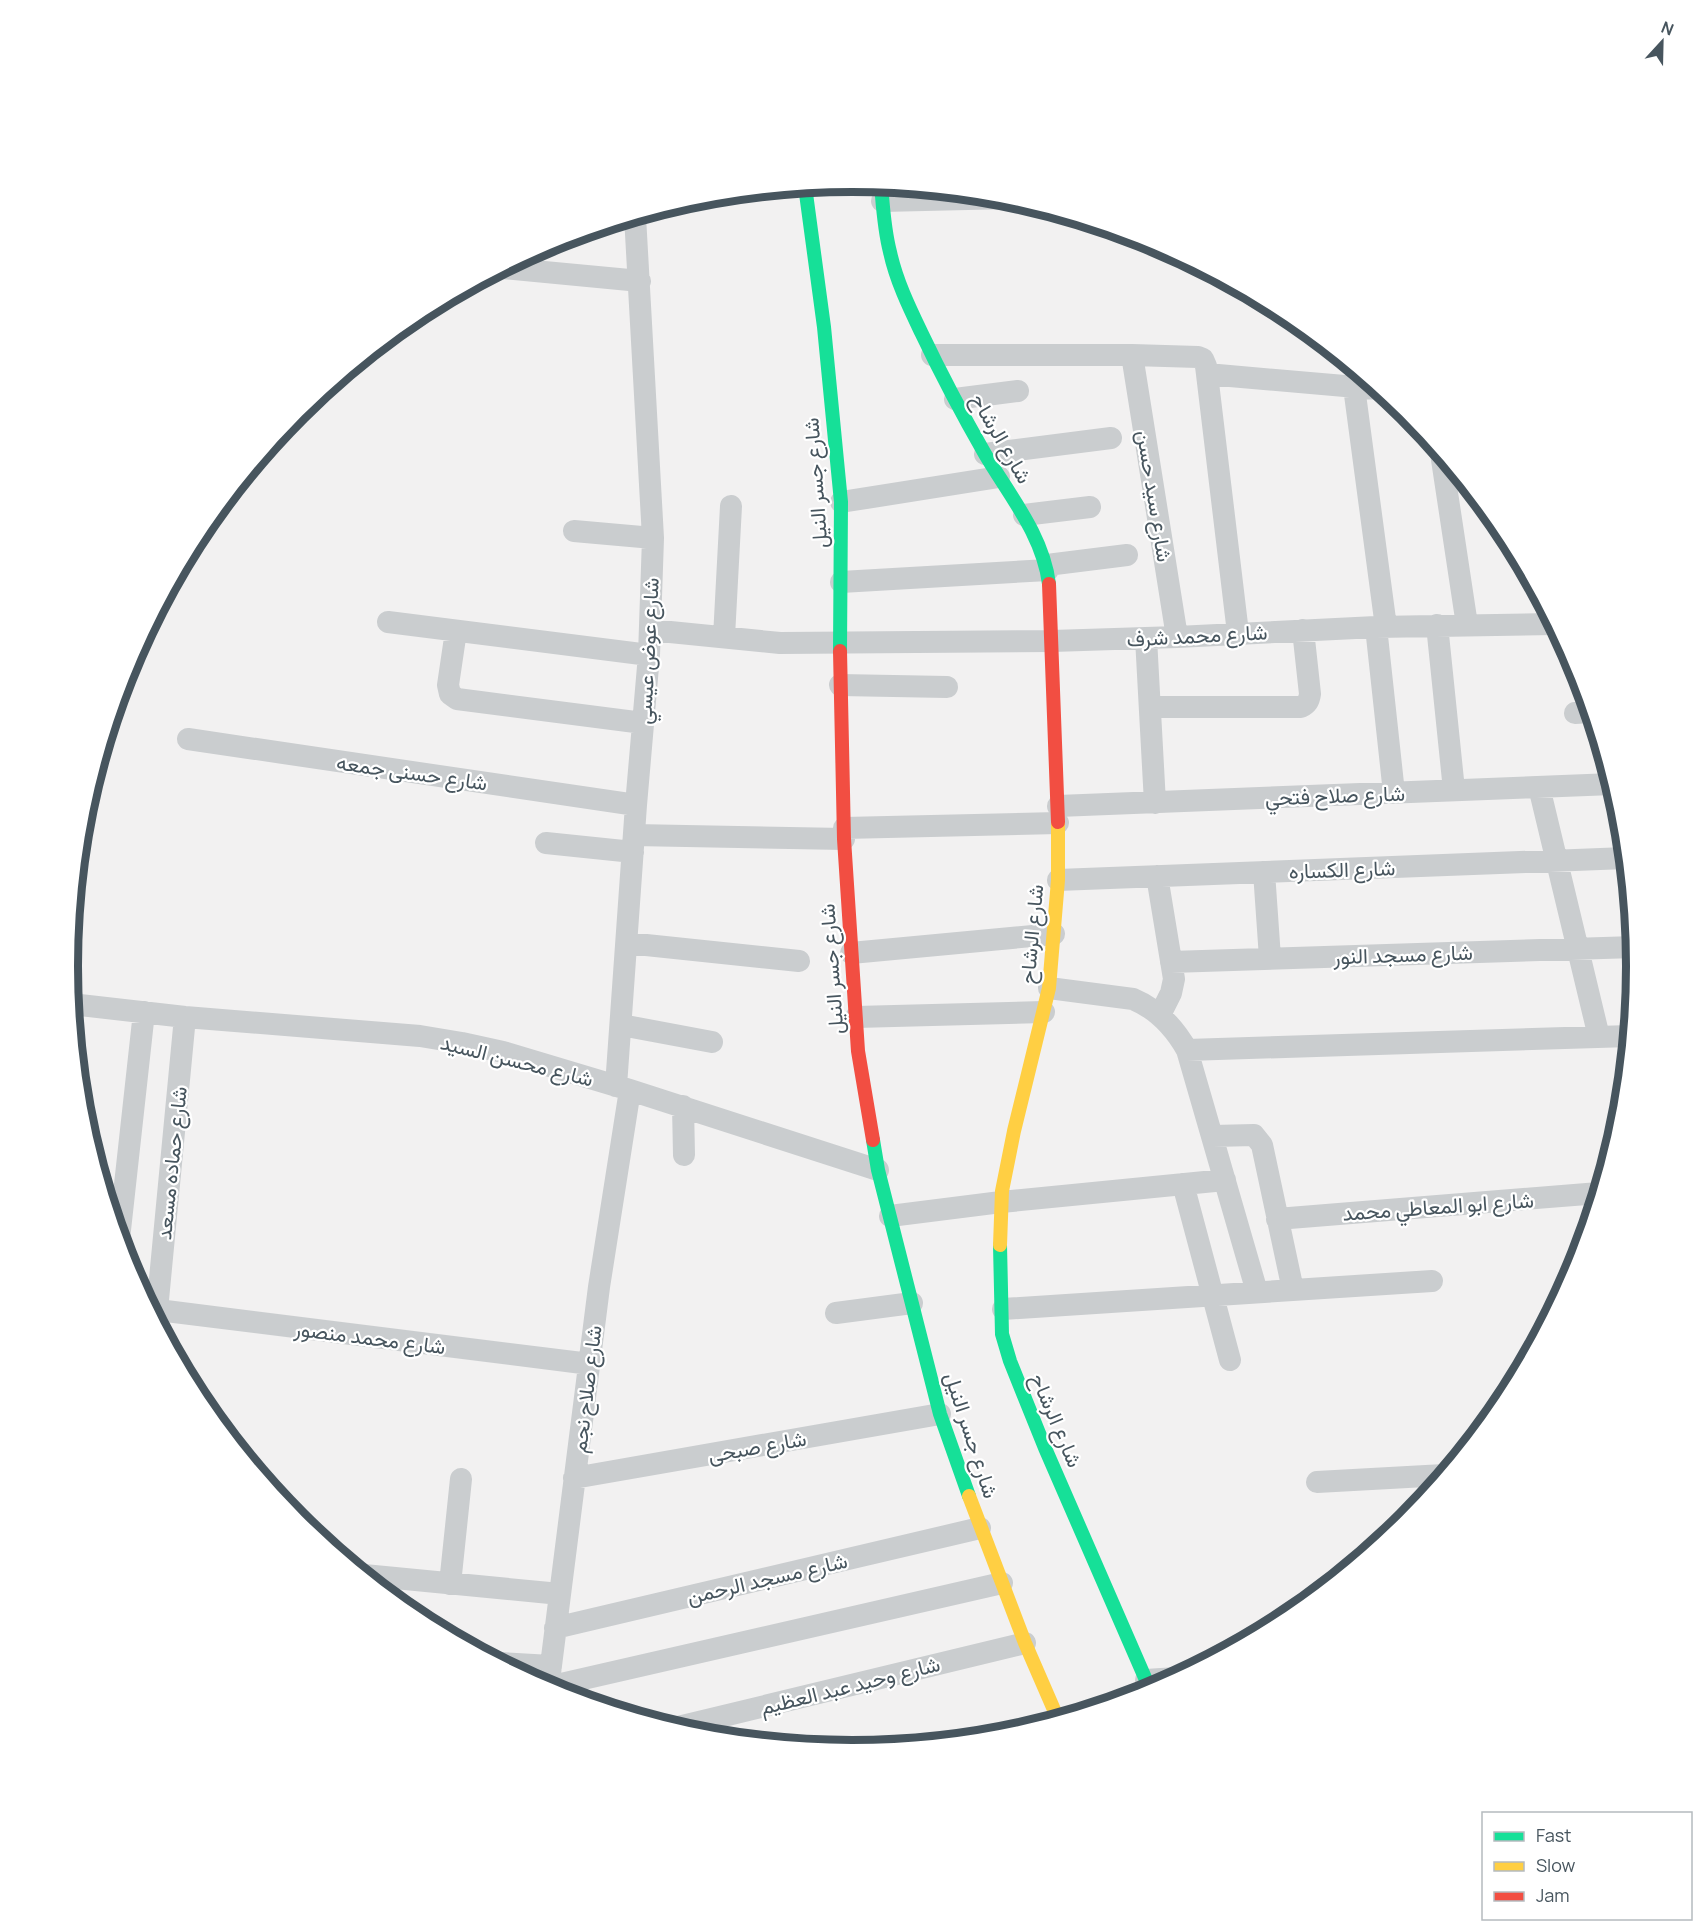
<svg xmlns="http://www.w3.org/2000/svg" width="1704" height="1932" font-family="Manrope,Vazirmatn,sans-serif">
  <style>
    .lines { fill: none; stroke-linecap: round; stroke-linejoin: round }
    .street { stroke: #cacdcf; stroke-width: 22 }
    .fast { stroke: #16e098; stroke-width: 14 }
    .slow { stroke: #ffcf43; stroke-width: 14 }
    .jam { stroke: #f24e42; stroke-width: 14 }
    .labels { text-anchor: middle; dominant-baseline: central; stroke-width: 4.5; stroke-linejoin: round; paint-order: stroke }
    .street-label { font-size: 21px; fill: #47555e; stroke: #fff }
    .rim { fill: none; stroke: #47555e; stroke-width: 8 }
  </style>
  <rect width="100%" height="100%" fill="#f2f1f1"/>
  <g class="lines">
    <path class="street" d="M882,201L1011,198
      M502,268L640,281
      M932,355H1132L1198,357L1203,359L1206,366L1238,633
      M1132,355L1177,637
      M1207,374L1379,389
      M1354,387L1386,627
      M955,399L1018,391
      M1441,453L1467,625
      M985,454L1111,438
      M841,502L999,477
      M1024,515L1090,507
      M574,531L653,538
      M1047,565L1127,555
      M841,582L1048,570
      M388,622L649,655
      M1437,625L1454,790
      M1376,627L1394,793
      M650,630L780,643L1052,641L1177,637L1376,627L1554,624
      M456,631L448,685L450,694L457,699L643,723
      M724,637L731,506
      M1146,638L1155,803
      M840,685L947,687
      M1150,707H1301C1307,704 1309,701 1310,694L1303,630
      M1575,713L1591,712
      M188,739L636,805
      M1539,787L1599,1037
      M1058,806L1613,784
      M844,828L1058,823
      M634,835L844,839
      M546,843L633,852
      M1264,872L1270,958
      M1157,876L1174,979L1171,993L1160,1015
      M1058,880L1626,858
      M627,943L799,961
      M851,953L1054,934
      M1171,962L1635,947
      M1049,988L1133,999C1157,1009 1174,1027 1187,1050L1257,1292
      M71,1004L185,1017L420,1036L462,1043L503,1052L630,1090L878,1170
      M856,1017L1044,1012
      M621,1025L712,1042
      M1187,1050L1630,1036
      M616,1086L636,805L649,655L653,538L635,216
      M683,1106L684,1155
      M1213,1136L1254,1135L1262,1145L1293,1290
      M1183,1184L1230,1360
      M890,1216L1001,1202L1225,1180
      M1277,1219L1599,1193
      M119,1239L144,1012
      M150,1309L590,1364
      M1003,1309L1432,1281
      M157,1310L185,1017
      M836,1313L912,1303
      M574,1478L940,1414
      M1317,1482L1444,1475
      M364,1575L560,1594
      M450,1584L461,1479
      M555,1628L980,1528
      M499,1663L551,1666
      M1146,1680L1177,1678
      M548,1687L1002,1583
      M548,1689L599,1287L630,1090
      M674,1728L1025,1643"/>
    <path class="fast" d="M881,184C883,207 884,229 890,252C896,280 909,307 921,332C941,374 962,414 985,454C1009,495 1043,535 1049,584
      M805,186L824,327L841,502L840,651
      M873,1140L878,1170L940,1414L969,1496
      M1000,1245L1002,1334L1010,1361L1045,1448L1146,1680L1149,1692"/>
    <path class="slow" d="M1000,1245L1002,1191L1014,1131L1049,988L1058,880V822
      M969,1496L1025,1643L1058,1719"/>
    <path class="jam" d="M1049,584L1058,822
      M840,651L844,839L858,1051L873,1140"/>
  </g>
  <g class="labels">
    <g class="street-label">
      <text transform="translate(1002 438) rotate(60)">شارع الرشاح</text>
      <text transform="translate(815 483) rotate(-94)">شارع جسر النيل</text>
      <text transform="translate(1155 496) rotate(81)">شارع سيد حسن</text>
      <text transform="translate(1197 635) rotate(-3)">شارع محمد شرف</text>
      <text transform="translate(647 651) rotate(-87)">شارع عوض عيسي</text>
      <text transform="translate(412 772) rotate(8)">شارع حسنى جمعه</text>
      <text transform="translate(1335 795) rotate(-2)">شارع صلاح فتحي</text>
      <text transform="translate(1342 869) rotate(-2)">شارع الكساره</text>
      <text transform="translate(1031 934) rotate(-85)">شارع الرشاح</text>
      <text transform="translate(1403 954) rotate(-2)">شارع مسجد النور</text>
      <text transform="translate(831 969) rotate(-94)">شارع جسر النيل</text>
      <text transform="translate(517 1060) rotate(14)">شارع محسن السيد</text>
      <text transform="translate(171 1163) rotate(-84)">شارع حماده مسعد</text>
      <text transform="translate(1438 1206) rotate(-4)">شارع ابو المعاطي محمد</text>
      <text transform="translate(370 1337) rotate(7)">شارع محمد منصور</text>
      <text transform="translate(586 1389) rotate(-83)">شارع صلاح نجم</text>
      <text transform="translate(1057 1420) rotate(67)">شارع الرشاح</text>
      <text transform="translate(972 1435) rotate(72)">شارع جسر النيل</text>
      <text transform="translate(757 1446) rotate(-10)">شارع صبحى</text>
      <text transform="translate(767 1578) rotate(-13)">شارع مسجد الرحمن</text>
      <text transform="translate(850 1685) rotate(-14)">شارع وحيد عبد العظيم</text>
    </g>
  </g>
  <path d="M0 0H1704V1932H0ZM78 966a774 774 0 1 1 1548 0a774 774 0 1 1-1548 0Z" fill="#fff" fill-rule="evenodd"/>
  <path class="rim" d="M78 966a774 774 0 1 1 1548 0a774 774 0 1 1-1548 0Z"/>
  <rect x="1482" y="1812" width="210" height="108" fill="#ffffff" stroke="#b5bbbf" stroke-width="1.5"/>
  <rect x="1494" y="1832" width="30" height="9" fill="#16e098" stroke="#b5bbbf" stroke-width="1.5"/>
  <text x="1536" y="1842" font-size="18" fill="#47555e">Fast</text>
  <rect x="1494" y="1862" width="30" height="9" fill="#ffcf43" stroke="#b5bbbf" stroke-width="1.5"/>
  <text x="1536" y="1872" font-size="18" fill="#47555e">Slow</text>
  <rect x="1494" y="1892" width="30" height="9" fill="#f24e42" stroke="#b5bbbf" stroke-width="1.5"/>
  <text x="1536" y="1902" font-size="18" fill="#47555e">Jam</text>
  <g transform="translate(1662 42) rotate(22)" stroke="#ffffff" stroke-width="4.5" paint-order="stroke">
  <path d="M0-4.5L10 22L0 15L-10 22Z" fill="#47555e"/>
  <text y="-9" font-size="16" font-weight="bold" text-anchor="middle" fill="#47555e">N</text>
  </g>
</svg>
